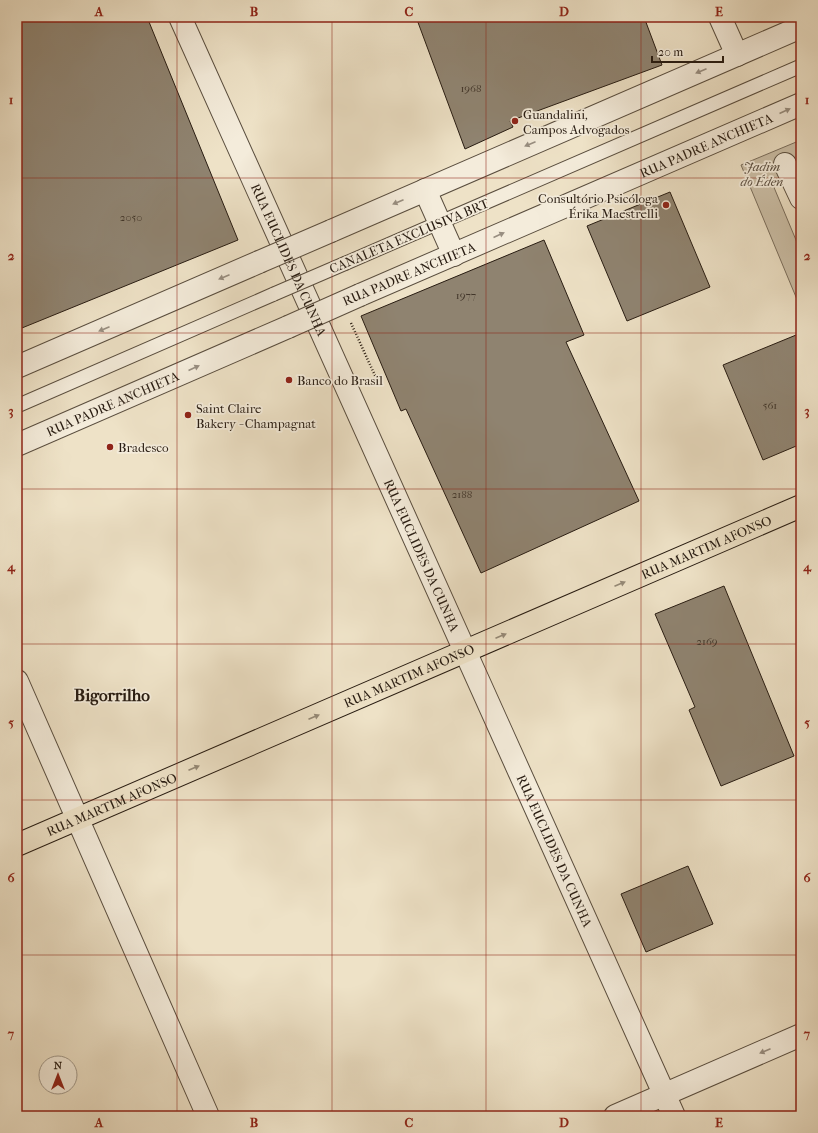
<svg xmlns="http://www.w3.org/2000/svg" width="818" height="1133" font-family="'IM FELL French Canon',serif">
  <style>
    .green { fill: #ccc0a8; stroke: #7a6e5d }
    .building { fill: #8f8370; stroke: #281c12 }
    .lines { fill: none; stroke-linecap: round; stroke-linejoin: round }
    .service-casing { stroke: #5a4e3f; stroke-width: 15 }
    .minor-casing { stroke: #5a4e3f; stroke-width: 24 }
    .tertiary-casing { stroke: #5a4e3f; stroke-width: 24 }
    .primary-casing { stroke: #281c12; stroke-width: 24 }
    .path { stroke: #281c12; stroke-width: 2.5; stroke-dasharray: 1 2; stroke-linecap: butt }
    .service { stroke: #f4ecdb; stroke-width: 13 }
    .minor { stroke: #f4ecdb; stroke-width: 22 }
    .tertiary { stroke: #f4ecdb; stroke-width: 22 }
    .primary { stroke: #eee2c7; stroke-width: 22 }
    .service-bridge-casing { stroke: #5a4e3f; stroke-width: 15; stroke-linecap: butt }
    .tertiary-bridge-casing { stroke: #5a4e3f; stroke-width: 24; stroke-linecap: butt }
    .service-bridge { stroke: #f4ecdb; stroke-width: 13 }
    .tertiary-bridge { stroke: #f4ecdb; stroke-width: 22 }
    .oneway { fill: #988e81 }
    .oneway2 { fill: #958976 }
    .grid { fill: none; stroke: #8f2418; stroke-width: 1; stroke-opacity: 0.55 }
    .poi-dot { fill: #8f2418; stroke: #f4ecdb; stroke-width: 1.5 }
    .labels { text-anchor: middle; dominant-baseline: central; stroke-width: 3.5; stroke-linejoin: round; paint-order: stroke }
    .number-label { font-size: 11px; fill: #42362a }
    .poi-label { font-size: 13px; fill: #281c12; stroke: #f4ecdb; text-anchor: start }
    .street-label { font-size: 13px; fill: #281c12; stroke: #f4ecdb }
    .park-label { font-size: 13px; font-style: italic; fill: #594d3f; stroke: #f4ecdb }
    .district-label { font-size: 17px; font-weight: bold; fill: #281c12; stroke: #f4ecdb }
    .neatline { fill: none; stroke: #8f2418; stroke-width: 1.5 }
    .grid-label { font-size: 13px; text-anchor: middle; font-weight: bold; fill: #8f2418 }
  </style>
  <rect width="100%" height="100%" fill="#eee2c7"/>
  <filter id="stains"><feTurbulence type="fractalNoise" baseFrequency=".005" numOctaves="4"/><feColorMatrix values="0 0 0 0 .2 0 0 0 0 .09 0 0 0 0 .02 0 0 0 .5 -.17"/></filter>
  <radialGradient id="worn" r=".72"><stop offset=".6" stop-color="#630" stop-opacity="0"/><stop offset="1" stop-color="#630" stop-opacity=".3"/></radialGradient>
  <path class="green" d="M801,140V174L773,185L801,252V309L741,165Z"/>
  <path class="building" d="M17,17H147L238,240L17,330Z
    M416,17H644L662,65L510,121L513,127L465,149Z
    M670,192L710,287L627,321L587,226Z
    M544,240L584,335L566,342L639,501L481,573L406,409L401,411L361,316Z
    M801,333V444L763,460L723,365Z
    M724,586L794,756L721,786L689,710L695,707L655,614Z
    M688,866L713,924L646,952L621,894Z"/>
  <g class="lines">
    <defs>
      <path id="service" d="M346,263L801,66
        M17,406L274,294"/>
      <path id="minor" d="M720,17L737,55
        M785,164L801,198
        M17,681L208,1116"/>
      <g id="tertiary">
        <path id="s1" d="M180,17L674,1116"/>
        <path d="M425,190L454,255"/>
        <path d="M331,231L801,27"/>
        <path id="s2" d="M360,295L801,104"/>
        <path d="M17,367L259,262"/>
        <path id="s3" d="M17,445L288,327"/>
        <path d="M615,1116L801,1035"/>
      </g>
      <g id="primary">
        <path id="s4" d="M17,845L801,506"/>
      </g>
    </defs>
    <use href="#service" class="service-casing"/>
    <use href="#minor" class="minor-casing"/>
    <use href="#tertiary" class="tertiary-casing"/>
    <use href="#primary" class="primary-casing"/>
    <path class="path" d="M351,323L377,380L370,382"/>
    <use href="#service" class="service"/>
    <use href="#minor" class="minor"/>
    <use href="#tertiary" class="tertiary"/>
    <use href="#primary" class="primary"/>
    <defs>
      <path id="service-bridge" d="M274,294L346,263"/>
      <path id="tertiary-bridge" d="M259,262L331,231
        M288,327L360,295"/>
    </defs>
    <use href="#service-bridge" class="service-bridge-casing"/>
    <use href="#tertiary-bridge" class="tertiary-bridge-casing"/>
    <use href="#service-bridge" class="service-bridge"/>
    <use href="#tertiary-bridge" class="tertiary-bridge"/>
  </g>
  <defs><path id="oneway-solid" d="M-6-.8H1V-3.2L6.5 0L1 3.2V.8H-6Z"/></defs>
  <g class="oneway">
    <use href="#oneway-solid" transform="translate(701 71) rotate(157)"/>
    <use href="#oneway-solid" transform="translate(785 111) rotate(-24)"/>
    <use href="#oneway-solid" transform="translate(530 144) rotate(157)"/>
    <use href="#oneway-solid" transform="translate(398 202) rotate(157)"/>
    <use href="#oneway-solid" transform="translate(499 235) rotate(-24)"/>
    <use href="#oneway-solid" transform="translate(224 277) rotate(157)"/>
    <use href="#oneway-solid" transform="translate(104 329) rotate(157)"/>
    <use href="#oneway-solid" transform="translate(194 368) rotate(-24)"/>
    <use href="#oneway-solid" transform="translate(765 1051) rotate(157)"/>
  </g>
  <g class="oneway2">
    <use href="#oneway-solid" transform="translate(620 584) rotate(-23)"/>
    <use href="#oneway-solid" transform="translate(501 636) rotate(-23)"/>
    <use href="#oneway-solid" transform="translate(314 717) rotate(-23)"/>
    <use href="#oneway-solid" transform="translate(194 768) rotate(-23)"/>
  </g>
  <path class="grid" d="M177,17V1116M332,17V1116M486,17V1116M641,17V1116M17,178H801M17,333H801M17,489H801M17,644H801M17,800H801M17,955H801"/>
  <g class="poi-dot">
    <circle cx="515" cy="121" r="4"/>
    <circle cx="666" cy="205" r="4"/>
    <circle cx="289" cy="380" r="4"/>
    <circle cx="188" cy="415" r="4"/>
    <circle cx="110" cy="447" r="4"/>
  </g>
  <g class="labels">
    <g class="number-label">
      <text x="471" y="88">1968</text>
      <text x="131" y="217">2050</text>
      <text x="466" y="295">1977</text>
      <text x="770" y="405">561</text>
      <text x="462" y="494">2188</text>
      <text x="707" y="641">2169</text>
    </g>
    <g class="poi-label">
      <text x="523" y="114">Guandalini,<tspan x="523" dy="15">Campos Advogados</tspan></text>
      <text x="658" y="198" text-anchor="end">Consultório Psicóloga<tspan x="658" dy="15">Érika Maestrelli</tspan></text>
      <text x="297" y="380">Banco do Brasil</text>
      <text x="196" y="408">Saint Claire<tspan x="196" dy="15">Bakery - Champagnat</tspan></text>
      <text x="118" y="447">Bradesco</text>
    </g>
    <g class="street-label">
      <text stroke="none"><textPath href="#s2" startOffset="377">RUA PADRE ANCHIETA</textPath></text>
      <text transform="translate(409 236) rotate(-23)">CANALETA EXCLUSIVA BRT</text>
      <text stroke="none"><textPath href="#s1" startOffset="266">RUA EUCLIDES DA CUNHA</textPath></text>
      <text transform="translate(409 274) rotate(-23)">RUA PADRE ANCHIETA</text>
      <text stroke="none"><textPath href="#s3" startOffset="104">RUA PADRE ANCHIETA</textPath></text>
      <text stroke="none"><textPath href="#s4" startOffset="751">RUA MARTIM AFONSO</textPath></text>
      <text stroke="none"><textPath href="#s1" startOffset="590">RUA EUCLIDES DA CUNHA</textPath></text>
      <text stroke="none"><textPath href="#s4" startOffset="427">RUA MARTIM AFONSO</textPath></text>
      <text stroke="none"><textPath href="#s4" startOffset="103">RUA MARTIM AFONSO</textPath></text>
      <text stroke="none"><textPath href="#s1" startOffset="914">RUA EUCLIDES DA CUNHA</textPath></text>
    </g>
    <g class="park-label">
      <text x="762" y="166">Jadim<tspan x="762" dy="15">do Éden</tspan></text>
    </g>
    <g class="district-label">
      <text x="112" y="695">Bigorrilho</text>
    </g>
  </g>
  <rect width="818" height="1133" fill="none" stroke="#eee2c7" stroke-width="44"/>
  <g transform="translate(58 1075)"><circle r="19" fill="#f4ecdb" stroke="#a2998b"/>
  <path d="M0-3L7 15L0 10L-7 15Z" fill="#8f2418"/>
  <text y="-6" font-size="11" font-weight="bold" text-anchor="middle" fill="#281c12">N</text>
  </g>
  <path d="M652 56v6h71v-6" fill="none" stroke="#281c12" stroke-width="2"/>
  <text x="658" y="56" font-size="12" fill="#281c12" stroke="#f4ecdb" stroke-width="3" paint-order="stroke">20 m</text>
  <rect x="22" y="22" width="774" height="1089" class="neatline"/>
  <g class="grid-label">
    <text x="99" y="16">A</text>
    <text x="254" y="16">B</text>
    <text x="409" y="16">C</text>
    <text x="564" y="16">D</text>
    <text x="719" y="16">E</text>
    <text x="11" y="104">1</text>
    <text x="807" y="104">1</text>
    <text x="11" y="260">2</text>
    <text x="807" y="260">2</text>
    <text x="11" y="415">3</text>
    <text x="807" y="415">3</text>
    <text x="11" y="571">4</text>
    <text x="807" y="571">4</text>
    <text x="11" y="727">5</text>
    <text x="807" y="727">5</text>
    <text x="11" y="882">6</text>
    <text x="807" y="882">6</text>
    <text x="11" y="1038">7</text>
    <text x="807" y="1038">7</text>
    <text x="99" y="1127">A</text>
    <text x="254" y="1127">B</text>
    <text x="409" y="1127">C</text>
    <text x="564" y="1127">D</text>
    <text x="719" y="1127">E</text>
  </g>
  <rect width="100%" height="100%" filter="url(#stains)"/>
  <rect width="100%" height="100%" fill="url(#worn)"/>
</svg>
